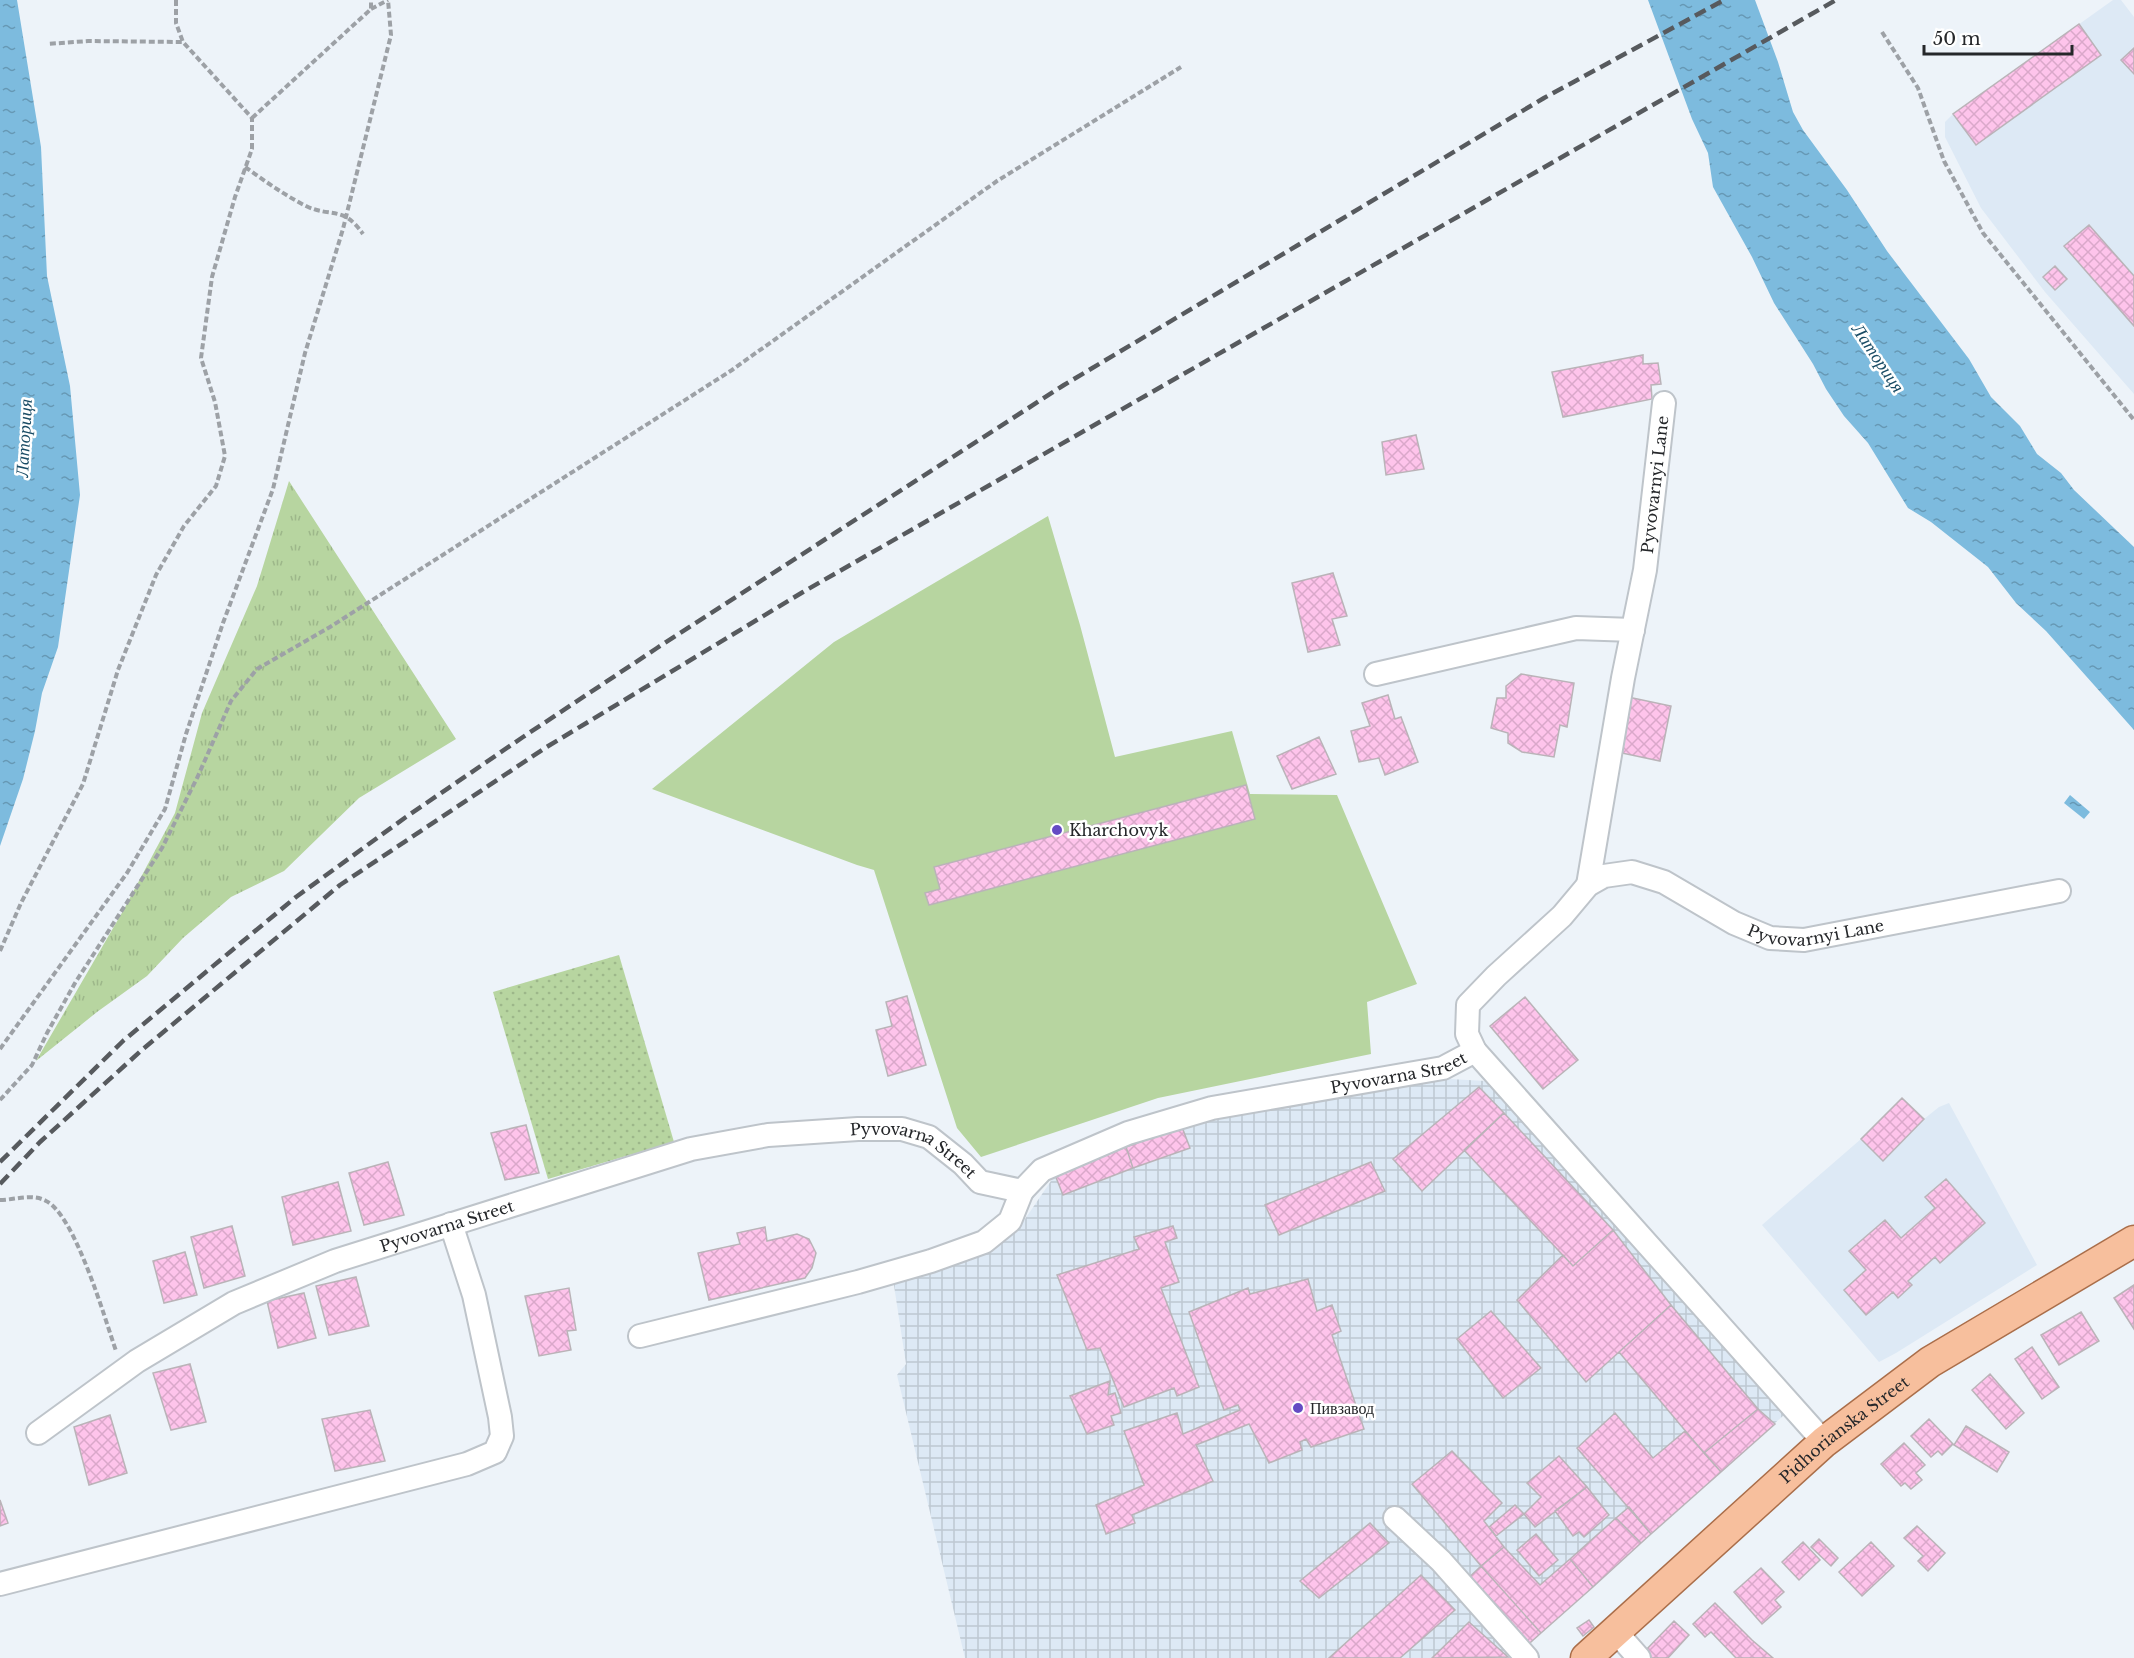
<svg xmlns="http://www.w3.org/2000/svg" width="2134" height="1658" font-family="'Libre Baskerville',serif">
  <style>
    .built { fill: #dde9f5 }
    .industrial { fill: url(#industrial-grid) }
    .grass { fill: url(#grass-tufts) }
    .garden { fill: url(#garden-dots) }
    .pitch { fill: #b7d5a0 }
    .water { fill: url(#water-ripples) }
    .building { fill: url(#building-cross-hatch); stroke: #bab3b8; stroke-width: 1.5 }
    .lines { fill: none; stroke-linecap: round; stroke-linejoin: round }
    .minor-casing { stroke: #bec4ca; stroke-width: 26 }
    .major-casing { stroke: #aa6e4a; stroke-width: 33 }
    .path { stroke: #9da1a6; stroke-width: 4; stroke-dasharray: 6 3; stroke-linecap: butt }
    .minor { stroke: #fff; stroke-width: 22 }
    .major { stroke: #f7bf9d; stroke-width: 30 }
    .rail { stroke: #575a5e; stroke-width: 4.5; stroke-dasharray: 12 6; stroke-linecap: butt }
    .poi-dot { fill: #654bc4; stroke: #fff; stroke-width: 2 }
    .labels { text-anchor: middle; dominant-baseline: central; stroke-width: 5; stroke-linejoin: round; paint-order: stroke }
    .street-label { font-size: 16px; fill: #25272a; stroke: #fff }
    .poi-label { font-size: 16px; fill: #25272a; stroke: #fff; text-anchor: start }
    .water-label { font-size: 18px; font-style: italic; fill: #1a4c65; stroke: #fff }
  </style>
  <defs>
    <pattern id="industrial-grid" width="8" height="8" patternUnits="userSpaceOnUse" patternTransform="scale(1.5)"><rect width="8" height="8" fill="#dde9f5"/><path d="M0 4h8M4 0v8" fill="none" stroke="#bec8d2"/></pattern>
    <pattern id="grass-tufts" width="24" height="20" patternUnits="userSpaceOnUse" patternTransform="scale(1.5)"><rect width="24" height="20" fill="#b7d5a0"/><path d="M3 7l-1-3M5 7V3M7 7l1-3M15 17l-1-3M17 17v-4M19 17l1-3" fill="none" stroke="#9db78a"/></pattern>
    <pattern id="garden-dots" width="8" height="8" patternUnits="userSpaceOnUse" patternTransform="scale(1.5)"><rect width="8" height="8" fill="#b7d5a0"/><path d="M2 2h.1M6 6h.1" fill="none" stroke="#9db78a" stroke-width="1.8" stroke-linecap="round"/></pattern>
    <pattern id="water-ripples" width="26" height="14" patternUnits="userSpaceOnUse" patternTransform="scale(1.5)"><rect width="26" height="14" fill="#7dbbde"/><path d="M2 4q2-2 4 0t4 0M15 11q2-2 4 0t4 0" fill="none" stroke="#6698b4"/></pattern>
    <pattern id="building-cross-hatch" width="8" height="8" patternUnits="userSpaceOnUse" patternTransform="scale(1.5)"><rect width="8" height="8" fill="#fec4eb"/><path d="M0 0l8 8M0 8l8-8" fill="none" stroke="#daa8ca"/></pattern>
  </defs>
  <rect width="100%" height="100%" fill="#edf3f9"/>
  <path class="built" d="M2113,0H2121L2134,17V394L2045,292L1981,208L1945,137V122L1953,114Z
    M1949,1103L2037,1265L1896,1353L1879,1362L1762,1225L1861,1139L1883,1160L1924,1119L1939,1107Z"/>
  <path class="industrial" d="M1449,1079L1486,1081L1784,1415L1513,1658H965L897,1375L906,1364L893,1279L979,1253L1023,1222L1055,1175L1195,1121Z"/>
  <path class="grass" d="M289,481L456,739L359,798L284,871L231,897L183,938L147,976L97,1012L36,1061L123,911L175,813L202,713L257,586Z"/>
  <path class="garden" d="M619,955L674,1142L548,1179L493,992Z"/>
  <path class="pitch" d="M1048,516L1080,625L1115,757L1232,731L1250,794L1337,795L1417,984L1367,1002L1371,1054L1158,1098L981,1157L957,1128L874,870L857,865L652,789L834,642Z"/>
  <path class="water" d="M0,0H17L41,147L47,276L70,386L80,495L58,647L42,693L35,731L23,779L0,846Z
    M1648,0H1755L1778,62L1793,112L1803,130L1847,190L1887,251L1969,359L1991,397L2020,426L2037,454L2061,473L2074,490L2134,547V730L2046,631L2016,603L1988,567L1931,522L1908,508L1868,443L1844,416L1826,389L1813,364L1774,303L1752,257L1713,187L1708,153L1692,119Z
    M2070,795L2090,812L2084,819L2064,803Z"/>
  <path class="building" d="M2079,24L2101,55L1976,145L1953,114Z
    M2134,48V74L2121,60Z
    M2089,225L2134,276V326L2064,246Z
    M2055,266L2067,279L2055,290L2043,277Z
    M1643,355V364L1658,363L1661,384L1651,385L1652,399L1563,417L1552,372Z
    M1416,435L1424,469L1386,475L1382,442Z
    M1333,573L1347,616L1332,619L1340,645L1308,652L1292,583Z
    M1521,674L1574,683L1567,727L1560,725L1554,757L1522,752L1508,743V733L1491,728L1497,698H1506V686Z
    M1388,695L1395,719L1401,717L1418,762L1385,775L1379,758L1359,762L1351,731L1370,726L1362,703Z
    M1628,697L1671,706L1660,761L1617,752Z
    M1319,737L1336,774L1292,789L1277,756Z
    M1246,785L1255,819L929,905L925,893L940,889L934,867Z
    M907,996L926,1065L888,1076L876,1030L892,1026L886,1002Z
    M1525,997L1578,1060L1543,1089L1490,1026Z
    M1479,1087L1504,1113L1422,1191L1393,1159Z
    M1902,1098L1924,1119L1883,1161L1861,1139Z
    M1504,1113L1613,1230L1573,1266L1464,1150Z
    M526,1125L539,1173L505,1180L491,1133Z
    M1182,1127L1190,1148L1133,1168L1126,1147Z
    M1126,1147L1133,1168L1063,1195L1055,1175Z
    M388,1162L404,1215L364,1225L349,1173Z
    M1371,1162L1385,1191L1279,1235L1265,1205Z
    M1946,1179L1985,1223L1940,1263L1935,1257L1908,1281L1912,1285L1898,1298L1893,1292L1866,1315L1844,1290L1866,1270L1849,1251L1885,1220L1901,1238L1935,1208L1925,1197Z
    M338,1182L351,1231L293,1245L282,1197Z
    M232,1226L245,1276L204,1288L191,1237Z
    M1173,1226L1177,1238L1165,1242L1179,1282L1161,1288L1199,1387L1177,1396L1174,1388L1124,1407L1100,1348L1087,1350L1057,1275L1139,1249L1134,1237Z
    M765,1227L767,1241L797,1234L809,1239L816,1253L812,1268L805,1278L709,1300L698,1253L740,1244L737,1233Z
    M1613,1230L1671,1305L1586,1382L1517,1300L1563,1255L1573,1266Z
    M185,1252L197,1295L164,1303L153,1261Z
    M356,1277L369,1326L329,1335L316,1286Z
    M1308,1279L1317,1311L1332,1305L1341,1331L1332,1335L1364,1429L1311,1447L1306,1439L1300,1442L1302,1450L1269,1463L1249,1424L1196,1445L1213,1481L1132,1515L1135,1523L1106,1534L1096,1505L1144,1485L1124,1431L1177,1413L1183,1434L1240,1410L1238,1405L1224,1410L1189,1312L1248,1288L1250,1294Z
    M2134,1285V1329L2114,1298Z
    M569,1288L576,1330L567,1331L571,1350L539,1356L525,1296Z
    M304,1293L316,1338L278,1348L267,1301Z
    M1671,1305L1758,1409L1704,1453L1619,1352Z
    M1491,1311L1541,1368L1503,1398L1457,1339Z
    M2081,1312L2099,1341L2059,1365L2041,1335Z
    M2032,1347L2059,1387L2042,1399L2015,1359Z
    M190,1364L206,1422L171,1430L153,1373Z
    M1990,1374L2024,1413L2006,1429L1972,1390Z
    M1110,1381L1108,1395L1115,1393L1121,1413L1111,1416L1114,1425L1087,1434L1070,1396Z
    M1758,1409L1775,1424L1721,1472L1704,1453Z
    M370,1410L385,1461L335,1471L322,1419Z
    M1615,1413L1653,1458L1685,1431L1721,1472L1651,1534L1577,1448Z
    M110,1415L127,1473L89,1485L74,1427Z
    M1929,1419L1953,1444L1942,1455L1938,1451L1931,1457L1911,1436Z
    M1966,1426L2009,1452L1997,1472L1954,1445Z
    M1904,1443L1925,1465L1916,1473L1922,1480L1911,1489L1905,1483L1901,1486L1881,1464Z
    M1452,1451L1502,1503L1484,1521L1504,1547L1481,1566L1412,1484Z
    M1559,1456L1587,1487L1535,1527L1524,1514L1541,1497L1527,1483Z
    M1587,1487L1609,1515L1584,1537L1579,1532L1573,1536L1555,1511Z
    M0,1500L8,1523L0,1526Z
    M1515,1505L1524,1514L1496,1536L1489,1527Z
    M1629,1507L1651,1534L1641,1543L1616,1518Z
    M1616,1518L1641,1543L1593,1587L1570,1559Z
    M1370,1523L1389,1543L1319,1598L1300,1581Z
    M1917,1526L1945,1553L1928,1571L1918,1561L1923,1556L1904,1538Z
    M1536,1534L1558,1560L1539,1576L1517,1550Z
    M1819,1539L1838,1558L1831,1566L1811,1547Z
    M1803,1542L1820,1560L1799,1580L1782,1562Z
    M1871,1542L1894,1566L1862,1596L1839,1572Z
    M1504,1547L1540,1585L1570,1559L1593,1587L1541,1633L1481,1566Z
    M1481,1566L1541,1633L1521,1651L1461,1585Z
    M1761,1568L1784,1592L1775,1600L1781,1607L1762,1624L1734,1592Z
    M1421,1575L1455,1610L1400,1658H1329Z
    M1715,1603L1752,1640L1773,1658H1736L1711,1632L1705,1637L1693,1624Z
    M1589,1620L1594,1627L1583,1636L1577,1628Z
    M1674,1621L1689,1635L1668,1658H1648L1643,1653Z
    M1469,1622L1508,1657L1432,1658Z"/>
  <g class="lines">
    <defs>
      <g id="minor">
        <path d="M1376,674L1576,628L1633,630"/>
        <path id="s1" d="M1588,885L1623,678L1645,570L1664,403"/>
        <path d="M640,1336L858,1282L931,1261L984,1242L1010,1221L1022,1191"/>
        <path id="s2" d="M38,1433L137,1361L234,1303L335,1261L691,1149L768,1135L858,1129H902L929,1137L963,1164L980,1182L1022,1191L1042,1170L1128,1133L1212,1108L1443,1068L1475,1051"/>
        <path id="s3" d="M1824,1442L1475,1051L1467,1034L1468,1005L1496,976L1562,916L1588,885L1604,876L1632,872L1664,882L1734,923L1770,938L1804,940L2059,891"/>
        <path d="M1395,1518L1441,1561L1527,1658"/>
        <path d="M0,1584L467,1464L495,1452L502,1436L500,1417L474,1295L451,1224"/>
        <path d="M1616,1632L1639,1658"/>
      </g>
      <g id="major">
        <path id="s4" d="M1586,1658L1824,1442L1930,1362L2134,1241"/>
      </g>
    </defs>
    <use href="#minor" class="minor-casing"/>
    <use href="#major" class="major-casing"/>
    <path class="path" d="M176,0V23L183,42
      M371,9L388,0
      M1882,32L1918,88L1944,161L1983,233L2134,420
      M252,118L371,9V0
      M245,167C265,181 284,195 306,206C331,218 343,205 363,234
      M0,951L21,903L83,784L118,670L156,575L184,526L216,486L225,456L215,402L201,358L212,277L235,197L252,149V118L183,42L88,41L47,44
      M0,1049L127,873L165,809L186,734L223,623L273,489L305,353L343,229L391,35L388,0
      M0,1100L32,1065L47,1033L75,983L162,848L198,776L231,701L257,669L330,627L732,370L997,181L1181,67
      M0,1200C15,1200 32,1193 46,1201C75,1215 105,1319 116,1351"/>
    <use href="#minor" class="minor"/>
    <use href="#major" class="major"/>
    <path class="rail" d="M0,1162L123,1041L296,897L406,817L523,737L657,648L1064,385L1544,98L1724,0
      M0,1184L40,1142L143,1049L340,885L545,748L803,592L1836,0"/>
  </g>
  <g class="poi-dot">
    <circle cx="1057" cy="830" r="6"/>
    <circle cx="1298" cy="1408" r="6"/>
  </g>
  <g class="labels">
    <g class="street-label">
      <text stroke="none"><textPath href="#s1" startOffset="406">Pyvovarnyi Lane</textPath></text>
      <text stroke="none"><textPath href="#s3" startOffset="988">Pyvovarnyi Lane</textPath></text>
      <text stroke="none"><textPath href="#s2" startOffset="1470">Pyvovarna Street</textPath></text>
      <text stroke="none"><textPath href="#s2" startOffset="948">Pyvovarna Street</textPath></text>
      <text stroke="none"><textPath href="#s2" startOffset="462">Pyvovarna Street</textPath></text>
      <text stroke="none"><textPath href="#s4" startOffset="345">Pidhorianska Street</textPath></text>
    </g>
    <g class="poi-label">
      <text x="1069" y="830">Kharchovyk</text>
      <text x="1310" y="1408">Пивзавод</text>
    </g>
    <g class="water-label">
      <text transform="translate(1878 358) rotate(56)">Латориця</text>
      <text transform="translate(24 438) rotate(-87)">Латориця</text>
    </g>
  </g>
  <path d="M1924 45v9h148v-9" fill="none" stroke="#25272a" stroke-width="3"/>
  <text x="1933" y="45" font-size="18" fill="#25272a" stroke="#ffffff" stroke-width="4.5" paint-order="stroke">50 m</text>
</svg>
